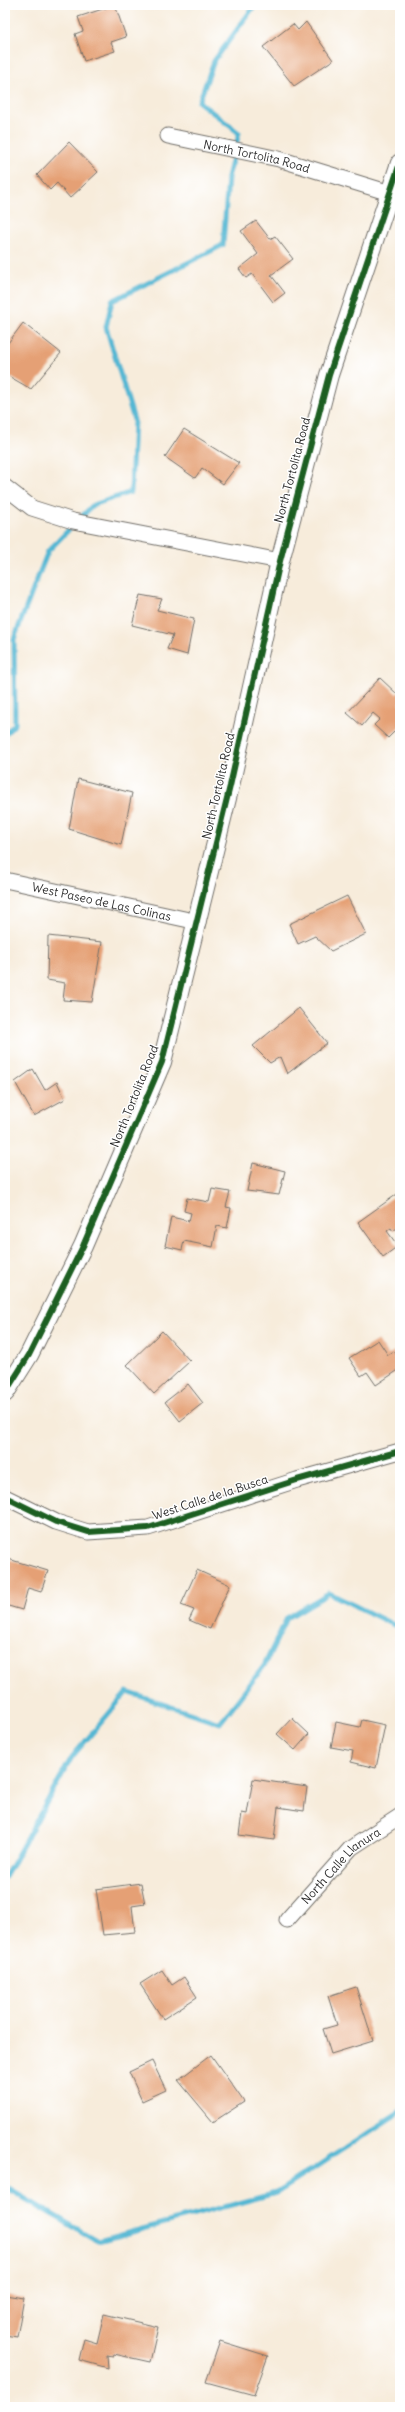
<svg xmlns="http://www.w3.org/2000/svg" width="405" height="2412" font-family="Delius,sans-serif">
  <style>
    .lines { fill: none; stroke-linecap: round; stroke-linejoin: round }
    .stream { stroke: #54b7d3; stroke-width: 5 }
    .building { fill: #e5a075 }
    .minor-casing { stroke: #726f69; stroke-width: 17 }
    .tertiary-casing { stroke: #726f69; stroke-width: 20 }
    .minor { stroke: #fff; stroke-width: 15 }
    .tertiary { stroke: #fff; stroke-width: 18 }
    .cycleway-casing { stroke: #fff; stroke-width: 8 }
    .cycleway { stroke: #1b5e20; stroke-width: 6 }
    .labels { text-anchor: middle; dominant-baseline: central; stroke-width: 3; stroke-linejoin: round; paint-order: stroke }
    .street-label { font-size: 12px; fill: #2b2b2b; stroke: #fff }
  </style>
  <rect width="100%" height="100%" fill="#fff"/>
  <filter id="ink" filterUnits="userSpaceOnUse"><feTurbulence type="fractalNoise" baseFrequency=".025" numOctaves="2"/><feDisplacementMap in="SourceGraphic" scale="8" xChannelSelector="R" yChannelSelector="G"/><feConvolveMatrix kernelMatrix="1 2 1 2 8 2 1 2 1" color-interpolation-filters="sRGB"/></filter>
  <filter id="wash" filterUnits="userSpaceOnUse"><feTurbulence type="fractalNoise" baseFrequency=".012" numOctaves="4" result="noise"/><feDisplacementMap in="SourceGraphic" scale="16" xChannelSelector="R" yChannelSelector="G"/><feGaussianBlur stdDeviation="0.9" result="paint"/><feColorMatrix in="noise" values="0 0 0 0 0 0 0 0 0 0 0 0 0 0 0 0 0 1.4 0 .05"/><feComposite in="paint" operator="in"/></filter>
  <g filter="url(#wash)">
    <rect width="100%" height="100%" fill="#f7ecdb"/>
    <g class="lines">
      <path class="stream" d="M5,734L15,724L14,639L48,551L93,505L131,492L134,420L106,327L112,301L223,245L228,177L239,133L199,102L214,61L255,5
        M5,1877L72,1757L127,1692L220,1723L264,1666L287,1618L329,1593L400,1628
        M5,2180V2187L98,2241L276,2193L400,2112"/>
    </g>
    <g id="blocks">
      <path class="building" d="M115,5L126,37L111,42L115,51L84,61L75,34L83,31L78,17Z
        M306,22L333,60L294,86L263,47L293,24L298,30Z
        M69,142L98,172L70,198L57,183L50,190L37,175Z
        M256,221L270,239L275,236L293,259L271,275L285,293L273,302L252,274L246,278L239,269L258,254L241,231Z
        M23,323L61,353L31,389L5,374V347Z
        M184,429L239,463L223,484L202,468L195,478L165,457Z
        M140,595L162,599L157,610L194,619L187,655L167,649L173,635L132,625Z
        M380,678L397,694L400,691V726L388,738L374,725L380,719L373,713L362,726L347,713Z
        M78,779L132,793L121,845L69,829Z
        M347,896L366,934L331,951L315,936L298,944L289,924Z
        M48,936L102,942L92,1002L63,1000L65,983L47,980Z
        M299,1008L327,1043L287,1074L280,1057L270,1063L253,1046Z
        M33,1069L45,1090L57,1082L65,1099L34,1116L15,1082Z
        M253,1163L285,1171L279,1195L247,1191Z
        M212,1189L230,1192L226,1207L231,1208L227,1228L217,1226L213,1247L184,1241L182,1250L165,1246L171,1217L189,1221L191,1213L184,1211L187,1198L209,1202Z
        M400,1192V1208L398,1210L400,1226L393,1231L391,1228L387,1231L398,1246L383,1257L358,1222Z
        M162,1331L190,1361L154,1394L127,1365Z
        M378,1340L388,1355L394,1351L400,1360V1369L376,1385L367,1372L361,1376L349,1358Z
        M188,1384L203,1403L180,1421L165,1402Z
        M5,1558L48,1571L41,1592L28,1588L22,1610L5,1605Z
        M197,1570L230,1585L210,1629L189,1620L194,1610L181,1605Z
        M292,1718L309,1734L295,1750L277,1734Z
        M362,1720L385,1725L376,1768L351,1762L353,1751L331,1747L336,1722L360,1727Z
        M253,1779L307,1787L304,1811L278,1807L274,1840L239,1835L242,1813L247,1814Z
        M141,1883L145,1904L132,1906L135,1932L103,1935L96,1889Z
        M162,1970L172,1985L184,1977L197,1997L163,2019L140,1984Z
        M356,1987L373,2041L331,2054L323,2029L337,2025L328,1996Z
        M211,2055L244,2102L213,2122L178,2080Z
        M152,2061L166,2090L142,2101L129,2072Z
        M5,2295L24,2298L17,2337L5,2335Z
        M104,2314L158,2327L150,2362L114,2354L113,2356L107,2355L108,2368L79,2360L84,2339L97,2343Z
        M220,2341L268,2356L254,2395L206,2382Z"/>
    </g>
  </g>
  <g filter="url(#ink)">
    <use href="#blocks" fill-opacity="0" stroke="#726f69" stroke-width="1"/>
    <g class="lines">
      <defs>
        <g id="minor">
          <path id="s1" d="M168,136L279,159L390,193"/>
          <path d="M5,487L32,508L73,521L280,561"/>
          <path id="s2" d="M5,880L198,922"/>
          <path d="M5,1497L56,1522L88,1532L148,1528L297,1480L400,1451"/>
          <path id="s3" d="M287,1920L351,1848L400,1816"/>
        </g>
        <path id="tertiary" d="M5,1393L29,1355L83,1246L162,1062L230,786L280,561L329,375L400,163"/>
      </defs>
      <use href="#minor" class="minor-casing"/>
      <use href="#tertiary" class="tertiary-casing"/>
      <use href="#minor" class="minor"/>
      <use href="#tertiary" class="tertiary"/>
      <defs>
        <path id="cycleway" d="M5,1393L29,1355L83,1246L162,1062L230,786L280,561L329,375L400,163
          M5,1497L56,1522L88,1532L148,1528L297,1480L400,1451"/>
      </defs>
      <use href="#cycleway" class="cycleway-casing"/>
      <use href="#cycleway" class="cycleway"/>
    </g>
  </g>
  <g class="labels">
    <g class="street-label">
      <text stroke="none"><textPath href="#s1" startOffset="91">North Tortolita Road</textPath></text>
      <text transform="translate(292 470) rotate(-75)">North Tortolita Road</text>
      <text transform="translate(218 786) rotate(-77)">North Tortolita Road</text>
      <text stroke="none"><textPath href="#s2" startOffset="99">West Paseo de Las Colinas</textPath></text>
      <text transform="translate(134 1096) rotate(-68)">North Tortolita Road</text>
      <text transform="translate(210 1497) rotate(-18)">West Calle de la Busca</text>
      <text stroke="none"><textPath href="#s3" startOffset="77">North Calle Llanura</textPath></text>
    </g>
  </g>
  <rect width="405" height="2412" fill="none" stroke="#fff" stroke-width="20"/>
</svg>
